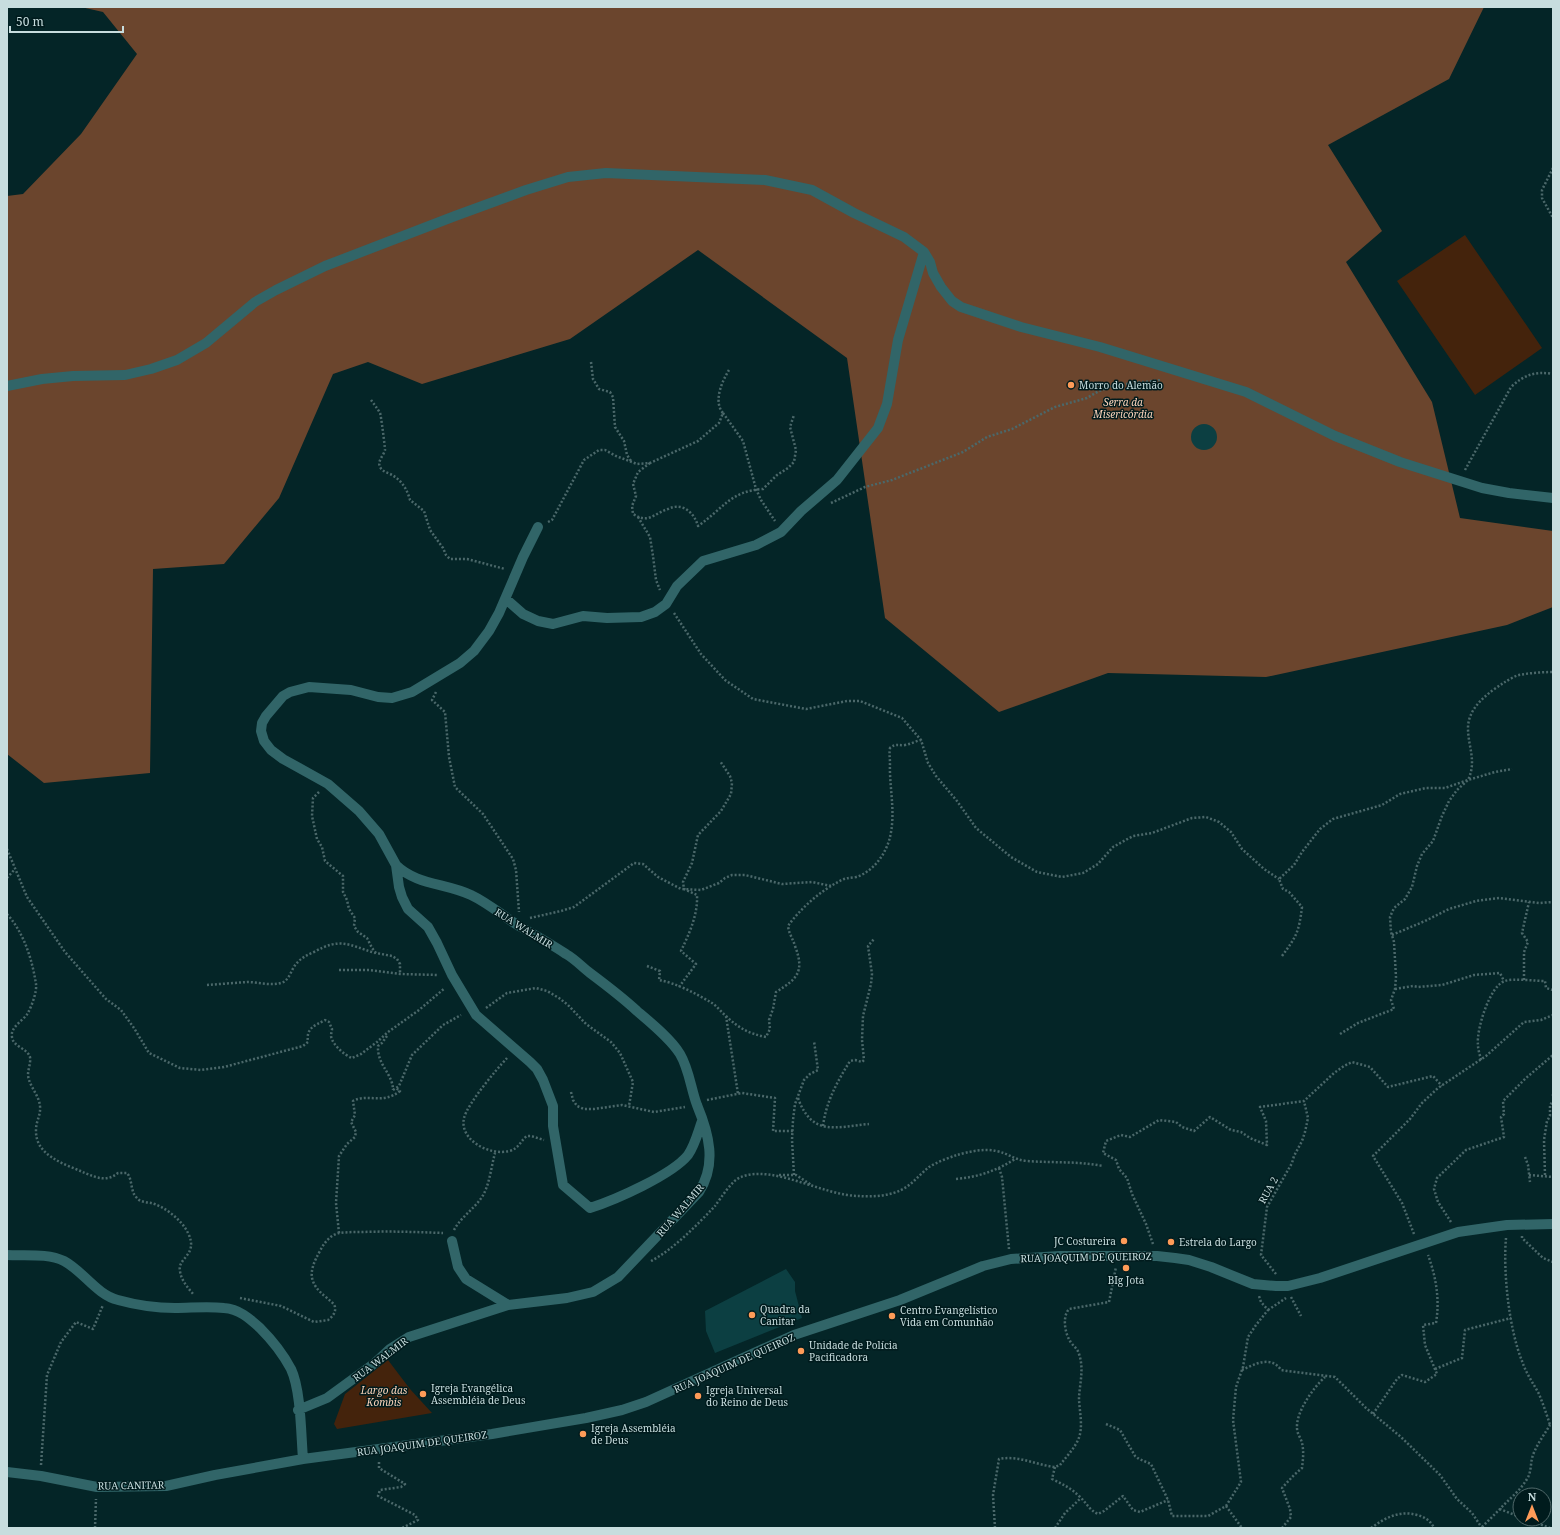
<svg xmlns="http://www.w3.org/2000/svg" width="1560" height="1535" font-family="'Noto Serif',serif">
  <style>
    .green { fill: #44230c }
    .forest { fill: #6b452d }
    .building { fill: #0c3f42 }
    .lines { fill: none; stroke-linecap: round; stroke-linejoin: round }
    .path { stroke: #4b686a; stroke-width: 2.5; stroke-dasharray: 2 2; stroke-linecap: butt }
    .street { stroke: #316568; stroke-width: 10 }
    .poi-dot { fill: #fe9b58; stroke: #001b1d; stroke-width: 1.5 }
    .labels { text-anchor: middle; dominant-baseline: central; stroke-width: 3; stroke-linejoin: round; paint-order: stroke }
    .poi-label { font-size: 10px; fill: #c7ddde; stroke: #001b1d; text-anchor: start }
    .park-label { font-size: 10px; font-style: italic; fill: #fcd4bb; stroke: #001b1d }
    .street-label { font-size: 10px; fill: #c7ddde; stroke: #001b1d }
  </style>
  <rect width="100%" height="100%" fill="#042527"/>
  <path class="green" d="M1465,235L1542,348L1475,395L1397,281Z
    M388,1360L410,1389L432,1413L337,1429L334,1424L345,1394Z"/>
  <path class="forest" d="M81,7H1484L1449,79L1328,145L1382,231L1346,262L1432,402L1460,518L1553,531V607L1507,625L1266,677L1108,673L999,712L885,618L847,358L698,250L570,339L422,384L368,362L333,374L279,498L224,564L153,569L150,773L44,783L7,754V196L23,194L81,134L137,54L103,12Z"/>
  <path class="building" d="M1191 437a13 13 0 1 1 26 0a13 13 0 1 1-26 0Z
    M786,1269L795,1282V1291L802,1318L715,1353L706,1331L705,1311Z"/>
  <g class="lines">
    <path class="path" d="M1553,168L1542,190V198L1553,218
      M591,362L593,379L599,389L610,392L613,397L615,427L624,441L627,455L631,461
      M371,400C374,404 377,408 380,413C381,415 385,447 385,450C384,455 377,461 380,467C383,473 391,473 395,477C403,482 408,492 410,500L424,511L430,530L443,548L446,555L450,559H467L505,569
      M723,413L743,441L756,489L761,500L775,521
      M650,463L638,472L633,484L636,496L632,506L633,514C638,517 642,519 648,518C655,516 661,511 668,509C682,502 694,512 698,526C723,509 730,491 763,489L777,475L788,468L794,462L796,450L790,427L794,415
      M1465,470L1511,387C1524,375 1535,371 1553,374
      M831,503L865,487L892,480L963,452L987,437L1012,429L1055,407L1087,398L1099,391L1116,385L1161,380
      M638,517L650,537L653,556L656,580L660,590
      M548,522L552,520L584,460L599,450H605L616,456L637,464L650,463L698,441L719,423L723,413C713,402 722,381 729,370
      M674,613L701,654L725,680L753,699L806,709L847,701H860L902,718L921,740L928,763L936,776L957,801L976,828L1011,857L1037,872L1062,877L1083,873L1098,864L1113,847L1133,836L1152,833L1192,818L1206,817L1219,822L1231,832L1242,849L1264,869L1279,879
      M436,692L432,700L445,712L449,757L455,787L483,814L513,859L516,870L519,912
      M319,792L313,798L312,816L317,839L322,847L325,861L343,876V892L347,900L349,909L355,918L354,926L358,932L367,938L372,948L376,953L392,956L397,959L400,964V974
      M7,849L27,897L65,952L106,999L121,1010L134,1028L149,1053L180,1068L201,1070L224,1067L303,1046L308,1042C306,1028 314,1026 325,1020L329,1022L332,1029C332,1031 331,1033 331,1036C332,1044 344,1055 352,1058L361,1054L377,1042L388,1032L419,1010L445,988
      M7,878L15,869
      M7,914C24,933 32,959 36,984C37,992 32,1005 28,1013C23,1021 10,1027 12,1037C13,1047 27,1048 30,1057C31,1063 28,1069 28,1075C29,1086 39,1095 40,1106C41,1115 36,1121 36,1130C35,1156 65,1164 85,1173C97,1178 107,1182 118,1173H127C133,1180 130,1192 137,1198C140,1202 146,1202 151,1203C164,1206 182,1220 188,1233C199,1255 177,1258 180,1271C181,1280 188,1288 194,1295
      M530,918L561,911L574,907L634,863L643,864L658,877L681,889L701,890L719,883L725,878L732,875H745L782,884L812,882L831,886
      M1392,935L1425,921L1449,909L1476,901L1499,898L1539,903L1553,902
      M1282,956C1297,936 1299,931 1302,907L1289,892L1283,889L1279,879L1294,865L1302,852L1320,829L1333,819L1382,805L1400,794L1426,788H1445L1468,780C1477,761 1468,747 1468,728C1468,707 1489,692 1505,682C1509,680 1514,676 1519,675C1530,673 1542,672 1553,672
      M647,966L660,971L659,980C676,983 697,994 712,1003C717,1006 721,1012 726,1016C738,1028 750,1034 766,1037L770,1029L769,1020L773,1009L776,992C797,979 805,972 795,946C793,939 789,934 788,926C800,909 819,892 838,882C844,878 849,878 856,877C873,872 886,854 890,837C896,812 889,787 890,763C890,758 889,754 890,748C896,743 899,746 905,745C911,744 916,741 921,740
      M339,970H369L400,974L438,975
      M1524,980V952L1528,942L1522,933L1529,902
      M207,985C220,984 234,983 247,982C258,982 270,986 281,983C289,981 291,970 296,964C301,958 307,955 314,952C340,937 349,945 375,953
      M679,987L696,964L681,951C689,934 698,915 697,895L684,889L683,882L692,863L698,835L721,811L731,794L732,783L730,776L720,761
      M1395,989L1413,986L1418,987L1442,985L1474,975L1500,973L1504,981
      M486,1008L507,993L536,988L547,991L559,998L568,1005L586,1024L611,1042L620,1053L633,1082L629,1106
      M726,1016L738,1094
      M1340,1034L1358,1023L1394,1009L1391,1000L1395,989L1396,977L1394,942L1391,932L1390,917L1394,908L1405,899L1412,887L1417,866L1422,854L1433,841L1442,816L1449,801L1457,790L1468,780L1495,772L1512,769
      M387,1036L382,1043L378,1046C377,1065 393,1074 393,1090
      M507,1058C496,1070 468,1103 464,1118C459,1141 491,1156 509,1151C519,1149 520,1141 527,1136H531L544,1140
      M1481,1060C1480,1055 1478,1050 1478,1045C1476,1030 1490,985 1505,981C1513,978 1536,981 1545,981L1546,988L1553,990
      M393,1090L399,1086L412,1055L443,1025L461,1015
      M571,1092L573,1100L577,1106L584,1109H594L622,1105L654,1112L685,1107
      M1553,1094V1097
      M798,1098C812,1137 836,1127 869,1124
      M707,1100L742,1093L775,1098L773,1131H793
      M823,1126C826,1102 837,1082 850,1061L855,1060L862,1062L864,1060L862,1040L863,1016L871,984L872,974L868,946L874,939
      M1525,1157L1528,1165L1530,1182
      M999,1168L1002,1177L1009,1249
      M779,1175H796L813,1186
      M794,1175L792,1140L793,1120L795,1104L804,1080L810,1074L818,1070L814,1041
      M1529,1175L1553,1177
      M1545,1175L1544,1140L1547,1121L1550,1116V1105L1553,1101
      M956,1179C978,1177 996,1171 1015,1159
      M1451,1222L1438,1202L1434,1189L1437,1178L1466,1150L1504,1137L1501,1117L1504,1114L1503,1101L1526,1078L1553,1055
      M454,1230C461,1217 474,1209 482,1197C490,1184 491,1167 495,1153
      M339,1233L336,1203L339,1156L347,1144L355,1137L356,1132L351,1122L355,1115L353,1101C368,1093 382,1105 400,1091L396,1088
      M1414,1234L1402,1203L1373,1156L1410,1119L1422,1103L1438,1088L1486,1056L1524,1022L1541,1020L1553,1015
      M1522,1236V1238L1543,1258L1553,1262
      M1506,1238C1503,1272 1509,1329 1522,1361C1526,1373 1533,1383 1539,1394C1543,1404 1547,1415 1550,1425
      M1153,1244L1146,1224L1132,1194L1127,1178L1119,1169L1116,1160L1103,1153L1106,1141L1121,1135L1130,1137L1159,1120L1176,1122L1182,1127L1194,1131L1210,1117L1231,1130L1241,1132L1250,1138L1267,1145L1266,1121L1260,1107L1304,1101L1334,1073L1344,1066L1352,1062L1370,1067L1388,1087L1433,1076L1442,1086
      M651,1261C674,1249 697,1225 715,1206C721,1198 732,1180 741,1177C773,1164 824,1196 859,1196C872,1197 889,1196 901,1190C912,1185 920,1174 929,1167C937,1162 948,1158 957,1155C968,1152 984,1148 996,1151C1008,1153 1014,1160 1027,1161C1053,1163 1077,1161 1103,1166
      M1276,1274L1261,1255L1267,1207L1292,1163L1294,1156L1302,1141L1305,1132L1308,1118L1304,1101
      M1291,1297L1301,1316
      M240,1298L281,1306L314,1322L328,1320C332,1317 336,1313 335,1307C334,1303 330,1301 327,1298C308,1283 308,1272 320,1251C324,1243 330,1235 339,1233C347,1232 355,1232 363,1232C390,1231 416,1232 443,1233
      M1268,1310L1286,1298
      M1435,1369L1462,1358L1465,1330L1511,1318
      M1242,1370C1255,1364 1271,1355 1281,1370L1287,1371L1335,1377L1366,1408L1401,1437L1440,1475L1457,1499L1472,1513L1482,1528
      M1373,1414L1397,1379L1402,1375L1425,1382L1437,1374L1425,1345L1423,1325L1436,1323C1440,1299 1436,1277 1428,1255
      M1106,1424L1120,1430L1135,1456L1139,1459L1151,1464L1168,1500L1172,1516H1208L1226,1506
      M379,1462V1468L405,1484L401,1487L380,1490L378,1496L415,1515L418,1520L402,1528
      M41,1465L47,1375L61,1342L76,1322L93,1329L103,1305
      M1055,1467L1052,1479C1062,1484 1071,1488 1079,1496C1086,1502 1089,1510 1098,1514L1104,1511L1123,1496L1133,1510L1140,1512L1168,1500
      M1226,1506L1241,1482L1233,1420L1236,1387L1243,1367L1248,1337L1256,1325L1268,1310L1261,1302L1259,1296
      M1226,1506L1242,1528
      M1520,1517L1500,1509C1509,1499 1520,1491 1527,1479C1532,1471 1530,1463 1533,1455C1537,1444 1544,1435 1550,1425L1553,1424
      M1526,1519L1550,1528
      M1482,1527L1500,1509
      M95,1528L96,1499
      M995,1528L993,1495L999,1459C1019,1455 1036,1465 1055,1467L1060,1465C1066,1457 1074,1449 1078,1440C1084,1427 1079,1411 1079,1397C1080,1383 1084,1368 1079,1354C1078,1349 1073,1346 1070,1341C1065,1333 1062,1317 1069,1309L1109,1302L1116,1267
      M1055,1528L1065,1513L1081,1498
      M1282,1528L1291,1517L1290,1509L1282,1488L1294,1475L1302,1468C1303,1460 1304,1451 1302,1443C1301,1438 1297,1434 1297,1428C1296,1412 1313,1388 1325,1377
      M1371,1528C1385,1518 1399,1510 1417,1515C1425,1517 1431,1521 1434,1528"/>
    <path class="street" d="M7,386L42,379L73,376L125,375L151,369L177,360L206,343L255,302L276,290L325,266L455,216L526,190L568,177L606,173L765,180L812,190L854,213L904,237L924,252L930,262L933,273L941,287L952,301L961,307L1021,327L1100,347L1246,392L1335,436L1400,462L1482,488L1509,493L1553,498
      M538,527L523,557L499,613L489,631L474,651L460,663L412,692L392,698L378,697L351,690L309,687L290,692L283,696L266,716L262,723L261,731L264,741L271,750L283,759L328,784L359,811L379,834L396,865L399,887L402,897L408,909L428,927L437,943L452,975L476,1015L530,1062L537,1069L543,1080L553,1106V1126L563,1185L590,1208C615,1200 672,1175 688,1155C695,1145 698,1132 702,1121
      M506,599L523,614L538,621L553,624L583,616L607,618L641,617L655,612L666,604L677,586L703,561L756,545L781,532L801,511L837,480L878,428L887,404L898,340L924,252
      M452,1241L458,1267L466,1279L508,1305
      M7,1255C25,1256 48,1253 64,1261C83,1271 97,1295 118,1300C136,1305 156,1308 175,1308C191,1308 207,1306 224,1308C239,1309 249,1318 260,1328C272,1340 283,1354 291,1369C301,1390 301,1435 303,1459
      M298,1410L327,1398L375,1363L390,1349L409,1337L508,1305L567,1298L593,1292L618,1277L699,1192C717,1164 709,1134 697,1105C691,1089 689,1069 680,1054C671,1039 650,1022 637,1011C622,997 606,985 590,973C582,967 575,959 566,954C551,944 535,935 519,926C503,916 488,903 471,895C446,883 416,885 396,865
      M7,1472L41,1476L97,1487L166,1486L215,1475L303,1459L492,1434L586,1418L622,1410L646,1402L794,1335L900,1300L983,1266L1011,1259L1060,1256H1157L1175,1258L1189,1260L1211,1267L1253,1284L1276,1286H1288L1320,1278L1458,1232L1507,1225L1553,1224"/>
  </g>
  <g class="poi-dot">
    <circle cx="1071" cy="385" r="4"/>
    <circle cx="1124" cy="1241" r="4"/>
    <circle cx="1171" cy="1242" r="4"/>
    <circle cx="1126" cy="1268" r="4"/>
    <circle cx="752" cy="1315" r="4"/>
    <circle cx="892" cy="1316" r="4"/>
    <circle cx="801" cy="1351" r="4"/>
    <circle cx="423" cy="1394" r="4"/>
    <circle cx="698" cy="1396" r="4"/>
    <circle cx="583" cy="1434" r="4"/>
  </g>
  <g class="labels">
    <g class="poi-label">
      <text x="1079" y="385">Morro do Alemão</text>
      <text x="1116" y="1241" text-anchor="end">JC Costureira</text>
      <text x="1179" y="1242">Estrela do Largo</text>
      <text x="1126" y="1280" text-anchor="middle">BIg Jota</text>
      <text x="760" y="1309">Quadra da<tspan x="760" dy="12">Canitar</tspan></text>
      <text x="900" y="1310">Centro Evangelístico<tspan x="900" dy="12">Vida em Comunhão</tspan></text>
      <text x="809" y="1345">Unidade de Polícia<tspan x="809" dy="12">Pacificadora</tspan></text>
      <text x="431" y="1388">Igreja Evangélica<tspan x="431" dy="12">Assembléia de Deus</tspan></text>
      <text x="706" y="1390">Igreja Universal<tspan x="706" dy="12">do Reino de Deus</tspan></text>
      <text x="591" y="1428">Igreja Assembléia<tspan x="591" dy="12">de Deus</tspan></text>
    </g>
    <g class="park-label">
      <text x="1123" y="402">Serra da<tspan x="1123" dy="12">Misericórdia</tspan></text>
      <text x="384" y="1390">Largo das<tspan x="384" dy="12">Kombis</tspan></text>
    </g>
    <g class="street-label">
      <text transform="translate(524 928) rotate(32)">RUA WALMIR</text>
      <text transform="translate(1268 1190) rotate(-61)">RUA 2</text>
      <text transform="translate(680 1210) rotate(-49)">RUA WALMIR</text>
      <text transform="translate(1086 1257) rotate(-1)">RUA JOAQUIM DE QUEIROZ</text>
      <text transform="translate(380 1359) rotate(-37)">RUA WALMIR</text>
      <text transform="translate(734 1363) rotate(-24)">RUA JOAQUIM DE QUEIROZ</text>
      <text transform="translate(422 1443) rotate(-8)">RUA JOAQUIM DE QUEIROZ</text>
      <text transform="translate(131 1485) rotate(-1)">RUA CANITAR</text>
    </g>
  </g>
  <rect width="1560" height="1535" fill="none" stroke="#c7ddde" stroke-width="16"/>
  <g transform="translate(1532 1507)"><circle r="19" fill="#001b1d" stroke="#50696a"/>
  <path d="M0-3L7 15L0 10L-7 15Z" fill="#fe9b58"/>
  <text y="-6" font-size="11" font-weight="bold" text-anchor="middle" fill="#c7ddde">N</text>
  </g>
  <path d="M10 26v6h113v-6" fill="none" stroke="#c7ddde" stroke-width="2"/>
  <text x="16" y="26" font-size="12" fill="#c7ddde" stroke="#001b1d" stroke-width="3" paint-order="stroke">50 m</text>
</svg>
